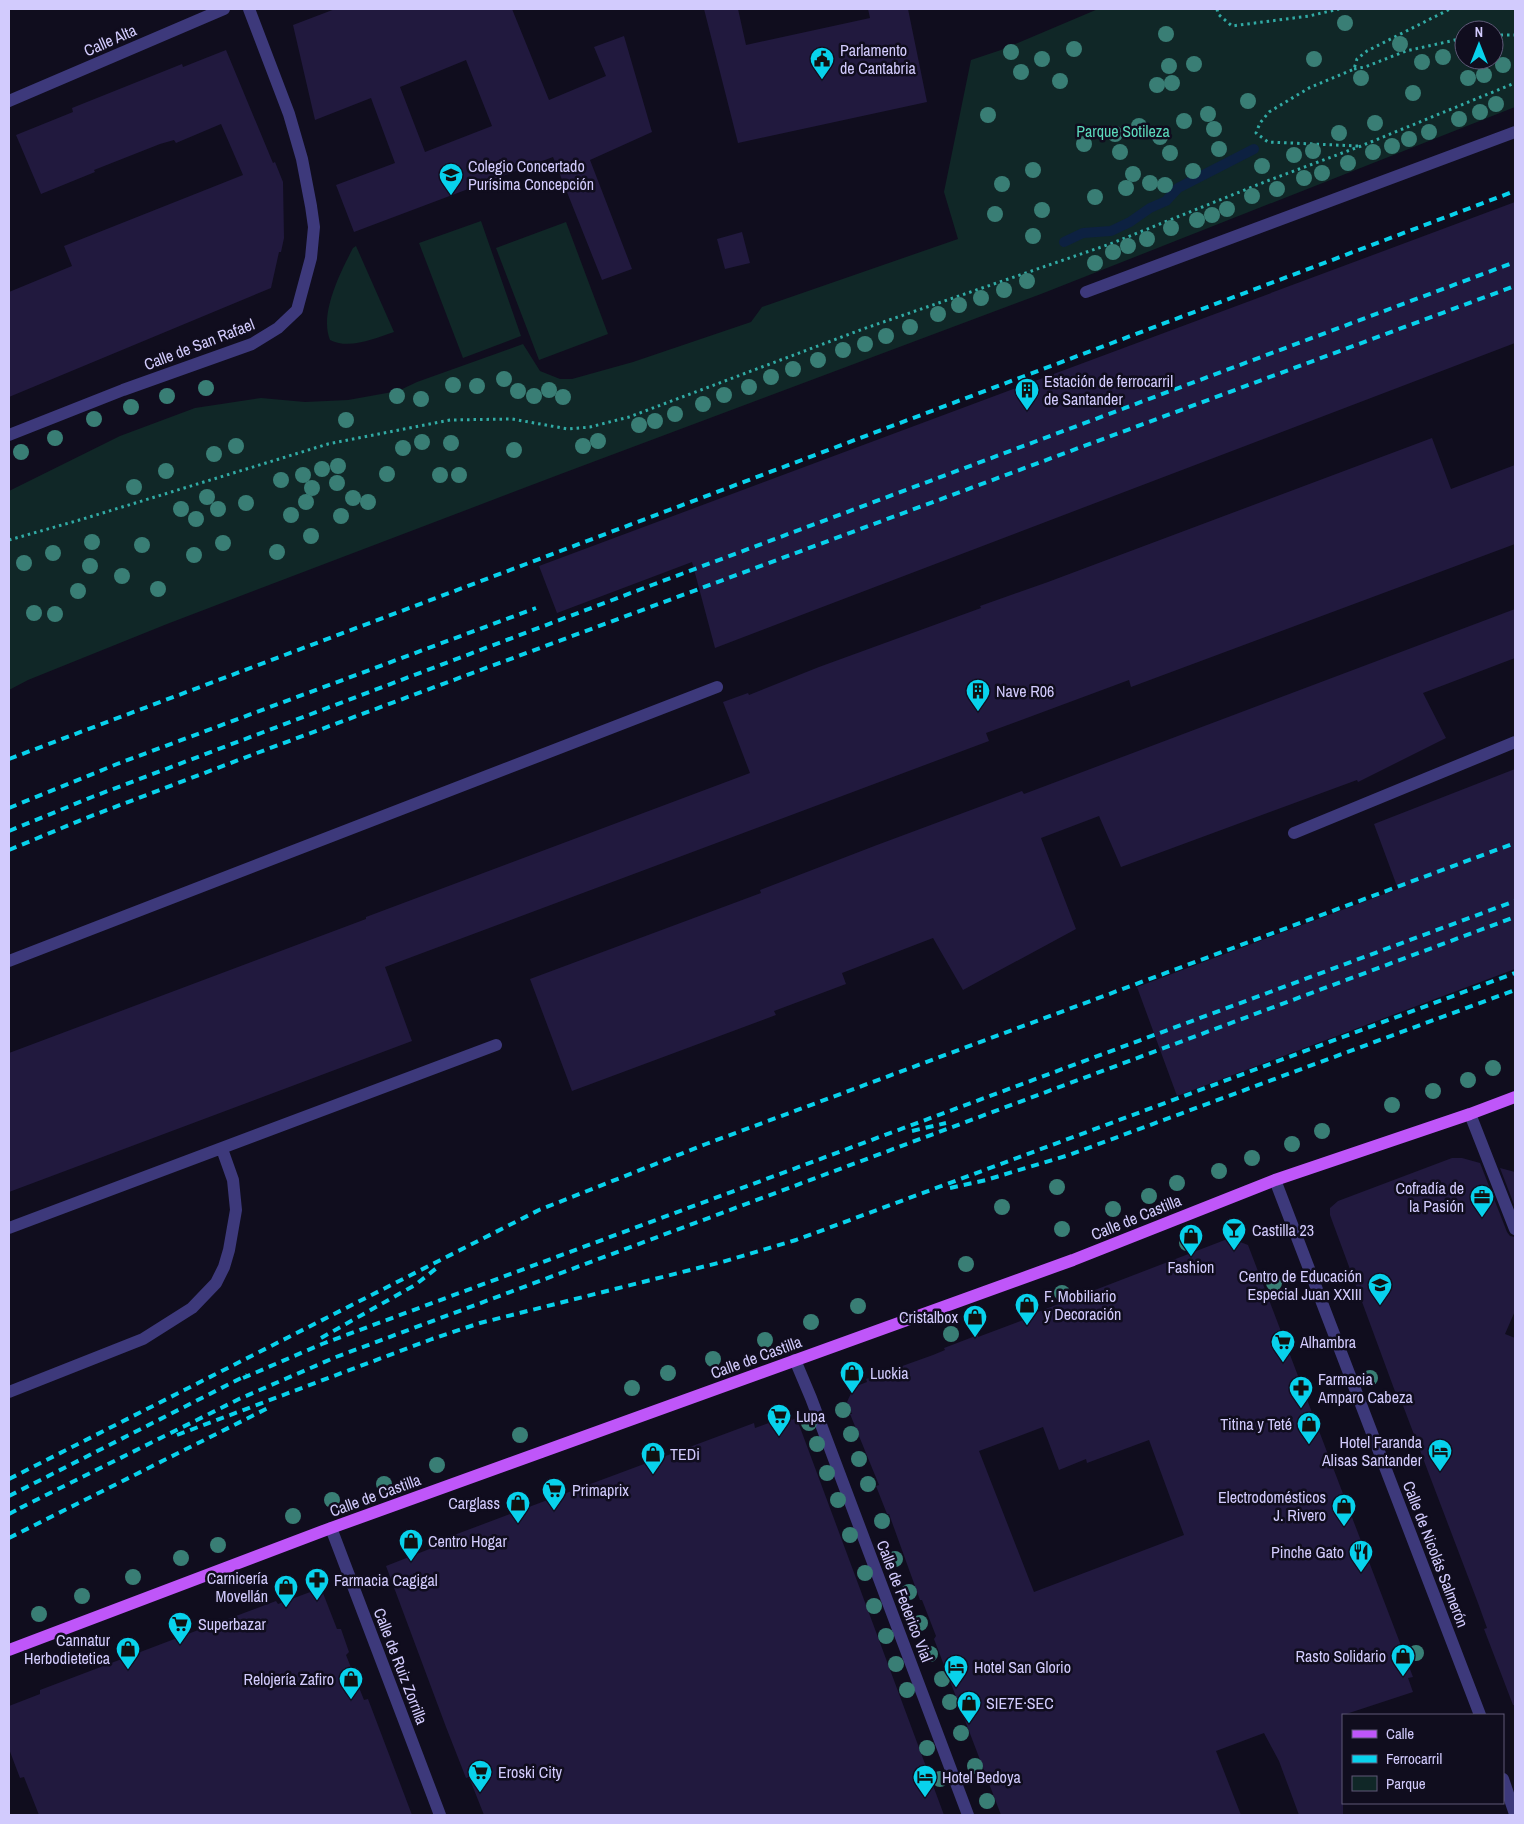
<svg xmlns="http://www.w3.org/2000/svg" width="1524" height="1824" font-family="'Archivo Narrow',sans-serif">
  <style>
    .green { fill: #102727; fill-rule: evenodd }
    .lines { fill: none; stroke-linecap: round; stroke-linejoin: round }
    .stream { stroke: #0d2141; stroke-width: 10 }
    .building { fill: #21193e; fill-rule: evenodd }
    .path { stroke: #31aba5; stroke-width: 3; stroke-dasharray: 2.5 4; stroke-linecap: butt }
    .minor { stroke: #3d397b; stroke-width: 12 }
    .major { stroke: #bf56f9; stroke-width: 12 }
    .rail { stroke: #08d2ec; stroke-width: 4; stroke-dasharray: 8 6; stroke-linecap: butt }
    .tree { fill: #397e75 }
    .labels { text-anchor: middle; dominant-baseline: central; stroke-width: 5; stroke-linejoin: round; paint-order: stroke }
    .street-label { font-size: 16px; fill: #d2cbfd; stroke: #100d1e }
    .poi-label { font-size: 16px; fill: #d2cbfd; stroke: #100d1e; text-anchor: start }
    .park-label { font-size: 16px; fill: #5bdabc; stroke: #100d1e }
  </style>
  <rect width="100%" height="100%" fill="#100d1e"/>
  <path class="green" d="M1098,9H1515V107L1041,294L566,472L167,624L28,680L9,690V491L120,436L195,408L261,398L305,402L348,400L398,391L417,382L523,344L540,371L560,379H572L633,362L751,322L762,307L958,239L944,192L971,60L1001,50ZM1464,30H1494V60H1464Z
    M481,221L521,336L463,358L419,243Z
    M566,222L608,334L539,360L496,248Z
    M356,246L394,332C375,338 350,350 330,340C319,314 341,271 353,248Z"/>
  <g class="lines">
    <path class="stream" d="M1064,242L1083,233L1111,231L1130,222L1150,208L1166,201L1178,188L1254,149"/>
  </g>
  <path class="building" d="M335,9H512L549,100L606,76L594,47L624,36L652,132L590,160L632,269L602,280L553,157L354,232L336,185L395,163L371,98L315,120L293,25ZM466,60L492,126L425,152L400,87Z
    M704,9H738L746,45L870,18L868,9H908L927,102L738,143Z
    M226,50L273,163L275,162L283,182L284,238L281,252H279L271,288L9,397V292L72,266L64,246L243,175L221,124L176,143L174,140L160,144L94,170L95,172L41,194L16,135L73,112L72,108L182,64L183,67Z
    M1515,202V343L715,648L692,562L557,613L539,566Z
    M742,232L750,263L725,269L717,239Z
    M1432,438L1451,489L1515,465V544L1131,687L1129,680L986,733L989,741L385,967L412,1041L9,1192V1053L366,919V917L750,773L723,702L748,693L749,695L819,667L981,608L980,606L1048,582Z
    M1515,609V658L1423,693L1446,738L1358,782L1357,780L1121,867L1099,816L1041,838L1076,929L963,990L933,938L842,973L846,984L774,1011L776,1015L572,1091L530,979L761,893L760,890L877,845L1022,791L1024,794Z
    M1515,769V969L1177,1096L1137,987L1398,889L1374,824Z
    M1452,1158H1462L1480,1163L1507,1232L1510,1236L1515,1237V1311L1505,1334L1515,1338V1705H1513L1484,1629L1487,1628L1478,1603L1402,1403L1400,1405L1330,1215V1208L1338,1201Z
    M1500,1168L1515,1172V1207Z
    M1230,1238L1248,1245L1413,1677L1408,1678L1413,1692L1343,1715V1815H1299L1279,1761L1264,1733L1216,1751L1241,1815H1001L934,1639L936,1636L922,1600H920L889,1514H887L876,1486L879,1485L850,1414H852L847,1402L854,1387L867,1382L866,1379L933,1355L945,1350L944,1348L978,1335V1337L1031,1317L1030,1315ZM1043,1427L1059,1470L1086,1459L1087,1463L1149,1440L1184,1535L1034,1592L979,1451Z
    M790,1415L792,1420L796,1418L801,1430L944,1815H484L469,1777L466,1778L446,1727L386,1566L432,1548L430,1544L754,1423L755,1428Z
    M321,1588L337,1629H341L349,1652L346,1655L364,1700L368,1699L412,1815H39L24,1777L20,1778L9,1749V1706L40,1694V1690L193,1632L276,1601L278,1604Z"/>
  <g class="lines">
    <path class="path" d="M1217,9L1218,14L1232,26L1309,16L1339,9
      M1494,35H1515
      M1354,69L1365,67L1406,51L1464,38
      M1358,146L1268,142L1256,133L1260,123L1269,112L1309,88L1354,69L1357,59L1367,51L1450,9
      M9,540L83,519L328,444L450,420L512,419L568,429L590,427L629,417L863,329L1110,244L1267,181L1361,146L1515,83"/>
    <path class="minor" d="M9,101L224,9
      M1086,292L1515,132
      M9,435L123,390L252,344L278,328L297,310L311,258L314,227L311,206L302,159L289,114L249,9
      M1294,833L1515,742
      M9,961L717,687
      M1470,1114L1515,1229
      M1275,1180L1480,1715
      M9,1228L496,1045
      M795,1360L811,1398L968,1815
      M9,1392L143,1339L192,1308L216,1283L224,1267L229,1250L236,1210L233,1180L222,1149
      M331,1528L440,1815
      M1503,1779L1515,1814"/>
    <path class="major" d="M9,1650L331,1528L1073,1260L1275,1180L1470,1114L1515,1097"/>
    <path class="rail" d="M9,759L1515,191
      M9,808L117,764L536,608
      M9,831L92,797L652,585L1515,262
      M9,850L86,818L257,753L1515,286
      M912,1131L946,1123
      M950,1188L986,1180L1069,1155L1515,990
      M321,1338L415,1285L438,1267
      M243,1378L322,1344L1515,901
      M177,1435L432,1339L480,1323L722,1262L796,1240L1515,973
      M9,1479L539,1210L706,1144L1515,843
      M9,1496L247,1375
      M20,1508L239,1399L336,1357L1515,917
      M9,1514L26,1505
      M9,1538L268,1408"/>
  </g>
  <g class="tree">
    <circle cx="1345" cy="23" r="8"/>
    <circle cx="1166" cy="34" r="8"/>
    <circle cx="1400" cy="44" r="8"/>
    <circle cx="1074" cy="49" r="8"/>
    <circle cx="1011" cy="52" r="8"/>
    <circle cx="1443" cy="57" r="8"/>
    <circle cx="1042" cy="59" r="8"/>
    <circle cx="1314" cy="59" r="8"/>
    <circle cx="1422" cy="62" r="8"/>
    <circle cx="1194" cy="64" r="8"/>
    <circle cx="1503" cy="65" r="8"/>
    <circle cx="1169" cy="66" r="8"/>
    <circle cx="1021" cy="72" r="8"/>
    <circle cx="1484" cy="75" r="8"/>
    <circle cx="1361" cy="78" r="8"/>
    <circle cx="1468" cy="78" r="8"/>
    <circle cx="1060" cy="81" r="8"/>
    <circle cx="1172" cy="83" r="8"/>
    <circle cx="1157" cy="85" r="8"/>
    <circle cx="1413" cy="93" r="8"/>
    <circle cx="1248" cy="101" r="8"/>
    <circle cx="1496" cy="104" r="8"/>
    <circle cx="1480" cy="112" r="8"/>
    <circle cx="1208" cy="114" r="8"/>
    <circle cx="988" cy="115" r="8"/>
    <circle cx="1459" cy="119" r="8"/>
    <circle cx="1184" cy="121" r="8"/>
    <circle cx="1375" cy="123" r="8"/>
    <circle cx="1139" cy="126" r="8"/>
    <circle cx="1214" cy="129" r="8"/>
    <circle cx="1429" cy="132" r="8"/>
    <circle cx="1339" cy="133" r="8"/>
    <circle cx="1115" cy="134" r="8"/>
    <circle cx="1160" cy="137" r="8"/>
    <circle cx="1409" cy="139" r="8"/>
    <circle cx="1084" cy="144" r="8"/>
    <circle cx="1392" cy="146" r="8"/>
    <circle cx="1219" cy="149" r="8"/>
    <circle cx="1313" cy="151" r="8"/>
    <circle cx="1120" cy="152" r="8"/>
    <circle cx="1373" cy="152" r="8"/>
    <circle cx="1170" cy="153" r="8"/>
    <circle cx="1294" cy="155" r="8"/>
    <circle cx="1348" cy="163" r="8"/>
    <circle cx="1262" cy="166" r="8"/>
    <circle cx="1033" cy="170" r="8"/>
    <circle cx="1193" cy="171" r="8"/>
    <circle cx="1322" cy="173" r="8"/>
    <circle cx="1133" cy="174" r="8"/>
    <circle cx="1304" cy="178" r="8"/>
    <circle cx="1150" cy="183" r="8"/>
    <circle cx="1002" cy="184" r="8"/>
    <circle cx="1165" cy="185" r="8"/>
    <circle cx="1126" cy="188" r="8"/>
    <circle cx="1277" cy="189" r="8"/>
    <circle cx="1252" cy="196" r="8"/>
    <circle cx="1095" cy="197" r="8"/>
    <circle cx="1227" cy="209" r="8"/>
    <circle cx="1042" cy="210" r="8"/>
    <circle cx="995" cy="214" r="8"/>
    <circle cx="1212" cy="215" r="8"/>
    <circle cx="1197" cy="220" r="8"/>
    <circle cx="1171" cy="228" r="8"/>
    <circle cx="1033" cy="236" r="8"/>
    <circle cx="1147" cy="239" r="8"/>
    <circle cx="1128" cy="246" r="8"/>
    <circle cx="1113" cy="252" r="8"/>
    <circle cx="1095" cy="263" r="8"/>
    <circle cx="1027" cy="281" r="8"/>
    <circle cx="1004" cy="290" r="8"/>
    <circle cx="981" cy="298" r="8"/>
    <circle cx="959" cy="305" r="8"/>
    <circle cx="938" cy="314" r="8"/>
    <circle cx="910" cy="327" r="8"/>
    <circle cx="886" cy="336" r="8"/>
    <circle cx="865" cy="344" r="8"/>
    <circle cx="843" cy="350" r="8"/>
    <circle cx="818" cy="360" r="8"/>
    <circle cx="793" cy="369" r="8"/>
    <circle cx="771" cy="377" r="8"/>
    <circle cx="504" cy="379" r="8"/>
    <circle cx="453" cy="385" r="8"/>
    <circle cx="477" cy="386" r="8"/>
    <circle cx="749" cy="387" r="8"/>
    <circle cx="206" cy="388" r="8"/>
    <circle cx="549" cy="390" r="8"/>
    <circle cx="518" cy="391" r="8"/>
    <circle cx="724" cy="395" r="8"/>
    <circle cx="167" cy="396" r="8"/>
    <circle cx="397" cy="396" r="8"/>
    <circle cx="534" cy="396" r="8"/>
    <circle cx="563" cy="397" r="8"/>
    <circle cx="421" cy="399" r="8"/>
    <circle cx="703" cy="404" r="8"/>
    <circle cx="131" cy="407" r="8"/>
    <circle cx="675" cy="414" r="8"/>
    <circle cx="94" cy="419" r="8"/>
    <circle cx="346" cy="420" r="8"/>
    <circle cx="655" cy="421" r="8"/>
    <circle cx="639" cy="425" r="8"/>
    <circle cx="55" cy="438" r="8"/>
    <circle cx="598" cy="441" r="8"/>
    <circle cx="422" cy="442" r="8"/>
    <circle cx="451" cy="443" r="8"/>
    <circle cx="236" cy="446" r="8"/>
    <circle cx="583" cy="446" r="8"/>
    <circle cx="403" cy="448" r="8"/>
    <circle cx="514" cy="450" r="8"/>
    <circle cx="21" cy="452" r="8"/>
    <circle cx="214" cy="454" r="8"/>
    <circle cx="338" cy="466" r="8"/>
    <circle cx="322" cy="469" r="8"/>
    <circle cx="166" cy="471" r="8"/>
    <circle cx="387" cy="474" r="8"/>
    <circle cx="303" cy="475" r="8"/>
    <circle cx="440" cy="475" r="8"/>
    <circle cx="459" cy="475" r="8"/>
    <circle cx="281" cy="480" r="8"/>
    <circle cx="337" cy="483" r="8"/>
    <circle cx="134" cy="487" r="8"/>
    <circle cx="312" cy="488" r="8"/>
    <circle cx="207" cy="497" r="8"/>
    <circle cx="353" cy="498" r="8"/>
    <circle cx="306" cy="502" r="8"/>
    <circle cx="368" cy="502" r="8"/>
    <circle cx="246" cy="503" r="8"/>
    <circle cx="181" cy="509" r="8"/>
    <circle cx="218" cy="509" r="8"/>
    <circle cx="291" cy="515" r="8"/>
    <circle cx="341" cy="516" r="8"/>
    <circle cx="196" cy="519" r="8"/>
    <circle cx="311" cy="536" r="8"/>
    <circle cx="92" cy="542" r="8"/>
    <circle cx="223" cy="543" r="8"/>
    <circle cx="142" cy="545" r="8"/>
    <circle cx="277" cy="552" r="8"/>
    <circle cx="53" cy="553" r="8"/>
    <circle cx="194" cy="555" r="8"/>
    <circle cx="24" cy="563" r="8"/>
    <circle cx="90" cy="566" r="8"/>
    <circle cx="122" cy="576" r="8"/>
    <circle cx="158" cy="589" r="8"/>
    <circle cx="78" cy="591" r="8"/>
    <circle cx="34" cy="613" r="8"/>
    <circle cx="55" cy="614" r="8"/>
    <circle cx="1493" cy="1068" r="8"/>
    <circle cx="1468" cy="1080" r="8"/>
    <circle cx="1433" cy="1091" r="8"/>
    <circle cx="1392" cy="1105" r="8"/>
    <circle cx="1322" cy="1131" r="8"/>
    <circle cx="1292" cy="1144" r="8"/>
    <circle cx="1252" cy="1158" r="8"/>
    <circle cx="1219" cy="1171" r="8"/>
    <circle cx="1177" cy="1183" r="8"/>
    <circle cx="1057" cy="1187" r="8"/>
    <circle cx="1149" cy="1196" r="8"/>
    <circle cx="1002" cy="1207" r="8"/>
    <circle cx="1113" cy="1209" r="8"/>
    <circle cx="1062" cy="1229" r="8"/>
    <circle cx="1187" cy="1243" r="8"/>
    <circle cx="966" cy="1264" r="8"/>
    <circle cx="1274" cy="1283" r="8"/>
    <circle cx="1062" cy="1293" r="8"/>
    <circle cx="858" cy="1306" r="8"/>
    <circle cx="811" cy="1322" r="8"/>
    <circle cx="951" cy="1334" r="8"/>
    <circle cx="765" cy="1340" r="8"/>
    <circle cx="713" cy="1359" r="8"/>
    <circle cx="854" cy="1372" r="8"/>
    <circle cx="668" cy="1373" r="8"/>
    <circle cx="1370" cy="1378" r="8"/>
    <circle cx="632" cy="1388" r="8"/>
    <circle cx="843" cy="1410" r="8"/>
    <circle cx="809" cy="1423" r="8"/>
    <circle cx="851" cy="1434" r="8"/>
    <circle cx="520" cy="1435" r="8"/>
    <circle cx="817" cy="1444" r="8"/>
    <circle cx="859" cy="1459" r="8"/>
    <circle cx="437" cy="1465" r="8"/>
    <circle cx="827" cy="1473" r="8"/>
    <circle cx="384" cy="1484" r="8"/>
    <circle cx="868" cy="1484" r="8"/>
    <circle cx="332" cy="1500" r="8"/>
    <circle cx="838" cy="1500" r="8"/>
    <circle cx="293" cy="1516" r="8"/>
    <circle cx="882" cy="1521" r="8"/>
    <circle cx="850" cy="1535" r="8"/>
    <circle cx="218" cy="1545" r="8"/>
    <circle cx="181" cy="1558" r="8"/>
    <circle cx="895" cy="1559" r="8"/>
    <circle cx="865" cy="1573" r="8"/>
    <circle cx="133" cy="1577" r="8"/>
    <circle cx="909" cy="1592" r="8"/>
    <circle cx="82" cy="1596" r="8"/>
    <circle cx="874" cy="1606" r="8"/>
    <circle cx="39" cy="1614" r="8"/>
    <circle cx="920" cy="1623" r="8"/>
    <circle cx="886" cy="1636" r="8"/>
    <circle cx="1416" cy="1653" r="8"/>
    <circle cx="930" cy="1654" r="8"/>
    <circle cx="896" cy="1664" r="8"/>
    <circle cx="942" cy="1679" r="8"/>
    <circle cx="907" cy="1690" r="8"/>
    <circle cx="950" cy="1702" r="8"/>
    <circle cx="961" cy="1733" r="8"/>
    <circle cx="927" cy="1748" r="8"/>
    <circle cx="975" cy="1766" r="8"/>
    <circle cx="940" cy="1779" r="8"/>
    <circle cx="987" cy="1801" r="8"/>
  </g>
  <defs>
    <symbol id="civic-pin" viewBox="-11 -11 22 30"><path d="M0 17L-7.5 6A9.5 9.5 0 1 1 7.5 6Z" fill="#08d2ec" stroke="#100d1e"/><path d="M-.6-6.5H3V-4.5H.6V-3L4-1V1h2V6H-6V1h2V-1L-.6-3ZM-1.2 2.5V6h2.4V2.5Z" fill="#111"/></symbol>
    <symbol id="school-pin" viewBox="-11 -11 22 30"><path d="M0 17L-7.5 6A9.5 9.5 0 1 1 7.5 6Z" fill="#08d2ec" stroke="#100d1e"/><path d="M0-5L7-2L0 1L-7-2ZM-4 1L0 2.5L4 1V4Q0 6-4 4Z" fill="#111"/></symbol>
    <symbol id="building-pin" viewBox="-11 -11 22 30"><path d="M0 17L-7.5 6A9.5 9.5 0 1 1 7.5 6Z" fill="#08d2ec" stroke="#100d1e"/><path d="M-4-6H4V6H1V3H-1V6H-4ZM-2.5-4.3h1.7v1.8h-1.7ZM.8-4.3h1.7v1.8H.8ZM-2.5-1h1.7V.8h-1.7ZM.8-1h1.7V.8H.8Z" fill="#111"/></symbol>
    <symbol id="office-pin" viewBox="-11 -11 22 30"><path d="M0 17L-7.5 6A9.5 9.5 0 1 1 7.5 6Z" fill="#08d2ec" stroke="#100d1e"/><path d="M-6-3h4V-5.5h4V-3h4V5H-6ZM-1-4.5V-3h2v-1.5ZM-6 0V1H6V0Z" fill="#111"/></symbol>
    <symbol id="bar-pin" viewBox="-11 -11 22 30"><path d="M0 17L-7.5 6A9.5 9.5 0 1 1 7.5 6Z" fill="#08d2ec" stroke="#100d1e"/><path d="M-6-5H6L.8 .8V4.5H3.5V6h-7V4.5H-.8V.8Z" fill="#111"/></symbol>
    <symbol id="shop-pin" viewBox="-11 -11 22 30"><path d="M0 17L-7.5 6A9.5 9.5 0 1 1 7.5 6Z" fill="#08d2ec" stroke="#100d1e"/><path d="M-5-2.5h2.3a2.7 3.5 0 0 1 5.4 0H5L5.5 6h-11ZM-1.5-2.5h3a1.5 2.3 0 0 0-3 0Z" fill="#111"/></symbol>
    <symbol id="supermarket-pin" viewBox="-11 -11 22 30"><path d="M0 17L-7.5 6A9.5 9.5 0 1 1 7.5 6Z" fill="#08d2ec" stroke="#100d1e"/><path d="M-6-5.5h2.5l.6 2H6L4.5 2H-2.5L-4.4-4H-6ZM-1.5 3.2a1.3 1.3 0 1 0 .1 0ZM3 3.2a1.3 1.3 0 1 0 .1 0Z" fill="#111"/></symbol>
    <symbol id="pharmacy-pin" viewBox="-11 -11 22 30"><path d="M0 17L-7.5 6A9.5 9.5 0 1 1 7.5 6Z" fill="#08d2ec" stroke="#100d1e"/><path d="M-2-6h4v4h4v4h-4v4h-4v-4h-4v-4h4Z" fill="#111"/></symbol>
    <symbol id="hotel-pin" viewBox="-11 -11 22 30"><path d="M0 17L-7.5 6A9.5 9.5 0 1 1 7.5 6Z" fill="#08d2ec" stroke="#100d1e"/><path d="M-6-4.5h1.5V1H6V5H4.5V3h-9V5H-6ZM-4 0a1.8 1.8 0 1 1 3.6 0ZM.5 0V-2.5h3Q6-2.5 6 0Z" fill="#111"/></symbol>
    <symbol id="restaurant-pin" viewBox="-11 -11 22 30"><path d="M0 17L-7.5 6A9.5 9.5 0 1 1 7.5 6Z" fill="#08d2ec" stroke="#100d1e"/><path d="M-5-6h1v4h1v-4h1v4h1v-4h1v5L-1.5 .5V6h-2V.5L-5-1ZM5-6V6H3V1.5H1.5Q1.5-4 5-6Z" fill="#111"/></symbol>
  </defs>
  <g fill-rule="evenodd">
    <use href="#civic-pin" x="808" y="45" width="28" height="38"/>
    <use href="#school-pin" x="437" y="161" width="28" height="38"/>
    <use href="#building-pin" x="1013" y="376" width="28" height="38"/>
    <use href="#building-pin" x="964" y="677" width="28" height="38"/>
    <use href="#office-pin" x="1468" y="1183" width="28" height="38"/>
    <use href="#bar-pin" x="1220" y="1216" width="28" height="38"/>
    <use href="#shop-pin" x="1177" y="1222" width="28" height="38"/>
    <use href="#school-pin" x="1366" y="1271" width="28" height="38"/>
    <use href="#shop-pin" x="1013" y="1291" width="28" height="38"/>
    <use href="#shop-pin" x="961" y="1303" width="28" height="38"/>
    <use href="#supermarket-pin" x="1269" y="1328" width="28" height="38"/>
    <use href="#shop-pin" x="838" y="1359" width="28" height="38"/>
    <use href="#pharmacy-pin" x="1287" y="1374" width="28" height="38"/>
    <use href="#supermarket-pin" x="765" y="1402" width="28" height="38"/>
    <use href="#shop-pin" x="1295" y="1410" width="28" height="38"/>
    <use href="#hotel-pin" x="1426" y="1437" width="28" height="38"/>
    <use href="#shop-pin" x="639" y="1440" width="28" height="38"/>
    <use href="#supermarket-pin" x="540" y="1476" width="28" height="38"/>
    <use href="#shop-pin" x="504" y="1489" width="28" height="38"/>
    <use href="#shop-pin" x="1330" y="1492" width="28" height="38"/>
    <use href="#shop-pin" x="397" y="1527" width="28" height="38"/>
    <use href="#restaurant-pin" x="1347" y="1538" width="28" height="38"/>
    <use href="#pharmacy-pin" x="303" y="1566" width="28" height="38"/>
    <use href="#shop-pin" x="272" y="1573" width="28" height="38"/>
    <use href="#supermarket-pin" x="166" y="1610" width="28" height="38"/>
    <use href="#shop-pin" x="114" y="1635" width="28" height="38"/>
    <use href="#shop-pin" x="1389" y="1642" width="28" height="38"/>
    <use href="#hotel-pin" x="942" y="1653" width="28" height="38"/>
    <use href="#shop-pin" x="337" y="1665" width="28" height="38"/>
    <use href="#shop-pin" x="955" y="1689" width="28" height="38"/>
    <use href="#supermarket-pin" x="466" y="1758" width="28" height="38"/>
    <use href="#hotel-pin" x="911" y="1763" width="28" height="38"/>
  </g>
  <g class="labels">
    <g class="street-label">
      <text transform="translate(110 40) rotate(-24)">Calle Alta</text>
      <text transform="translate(199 344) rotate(-21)">Calle de San Rafael</text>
      <text transform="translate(1136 1217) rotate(-22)">Calle de Castilla</text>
      <text transform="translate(756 1357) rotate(-20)">Calle de Castilla</text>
      <text transform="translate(375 1495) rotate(-20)">Calle de Castilla</text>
      <text transform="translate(1436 1554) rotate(69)">Calle de Nicolás Salmerón</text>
      <text transform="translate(905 1601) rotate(69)">Calle de Federico Vial</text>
      <text transform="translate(401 1666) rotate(69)">Calle de Ruiz Zorrilla</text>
    </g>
    <g class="poi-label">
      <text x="840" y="50">Parlamento<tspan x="840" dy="18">de Cantabria</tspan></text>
      <text x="468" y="166">Colegio Concertado<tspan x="468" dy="18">Purísima Concepción</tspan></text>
      <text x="1044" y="381">Estación de ferrocarril<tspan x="1044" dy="18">de Santander</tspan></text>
      <text x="996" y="691">Nave R06</text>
      <text x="1464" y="1188" text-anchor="end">Cofradía de<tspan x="1464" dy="18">la Pasión</tspan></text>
      <text x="1252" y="1230">Castilla 23</text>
      <text x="1191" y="1267" text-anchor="middle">Fashion</text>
      <text x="1362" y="1276" text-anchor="end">Centro de Educación<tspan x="1362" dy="18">Especial Juan XXIII</tspan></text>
      <text x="1044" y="1296">F. Mobiliario<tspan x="1044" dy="18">y Decoración</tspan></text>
      <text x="958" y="1317" text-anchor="end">Cristalbox</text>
      <text x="1300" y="1342">Alhambra</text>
      <text x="870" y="1373">Luckia</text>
      <text x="1318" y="1379">Farmacia<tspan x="1318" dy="18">Amparo Cabeza</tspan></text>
      <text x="796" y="1416">Lupa</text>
      <text x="1292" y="1424" text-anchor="end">Titina y Teté</text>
      <text x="1422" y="1442" text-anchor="end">Hotel Faranda<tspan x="1422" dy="18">Alisas Santander</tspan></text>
      <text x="670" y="1454">TEDi</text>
      <text x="572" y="1490">Primaprix</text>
      <text x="1326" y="1497" text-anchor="end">Electrodomésticos<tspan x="1326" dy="18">J. Rivero</tspan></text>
      <text x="500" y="1503" text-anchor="end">Carglass</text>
      <text x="428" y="1541">Centro Hogar</text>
      <text x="1344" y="1552" text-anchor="end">Pinche Gato</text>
      <text x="268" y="1578" text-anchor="end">Carnicería<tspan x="268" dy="18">Movellán</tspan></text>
      <text x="334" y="1580">Farmacia Cagigal</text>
      <text x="198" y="1624">Superbazar</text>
      <text x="110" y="1640" text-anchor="end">Cannatur<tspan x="110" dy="18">Herbodietetica</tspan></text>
      <text x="1386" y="1656" text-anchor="end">Rasto Solidario</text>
      <text x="974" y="1667">Hotel San Glorio</text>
      <text x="334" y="1679" text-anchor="end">Relojería Zafiro</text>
      <text x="986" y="1703">SIE7E·SEC</text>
      <text x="498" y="1772">Eroski City</text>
      <text x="942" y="1777">Hotel Bedoya</text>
    </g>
    <g class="park-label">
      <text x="1123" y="131">Parque Sotileza</text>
    </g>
  </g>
  <rect width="1524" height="1824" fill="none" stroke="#d2cbfd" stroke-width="20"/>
  <rect x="1342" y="1714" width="162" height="90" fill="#100d1e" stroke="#5e5977"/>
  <rect x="1352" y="1730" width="25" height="8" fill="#bf56f9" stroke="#5e5977"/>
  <text x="1386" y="1739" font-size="15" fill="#d2cbfd">Calle</text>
  <rect x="1352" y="1755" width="25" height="8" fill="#08d2ec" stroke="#5e5977"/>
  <text x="1386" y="1764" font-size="15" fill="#d2cbfd">Ferrocarril</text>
  <rect x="1352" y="1776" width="25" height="15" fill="#102727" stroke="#5e5977"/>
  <text x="1386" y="1789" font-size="15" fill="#d2cbfd">Parque</text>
  <g transform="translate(1479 45)"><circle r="24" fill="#100d1e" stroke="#5e5977"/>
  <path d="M0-4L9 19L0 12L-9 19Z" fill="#08d2ec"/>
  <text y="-8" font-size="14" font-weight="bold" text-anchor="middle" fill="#d2cbfd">N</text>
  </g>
</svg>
